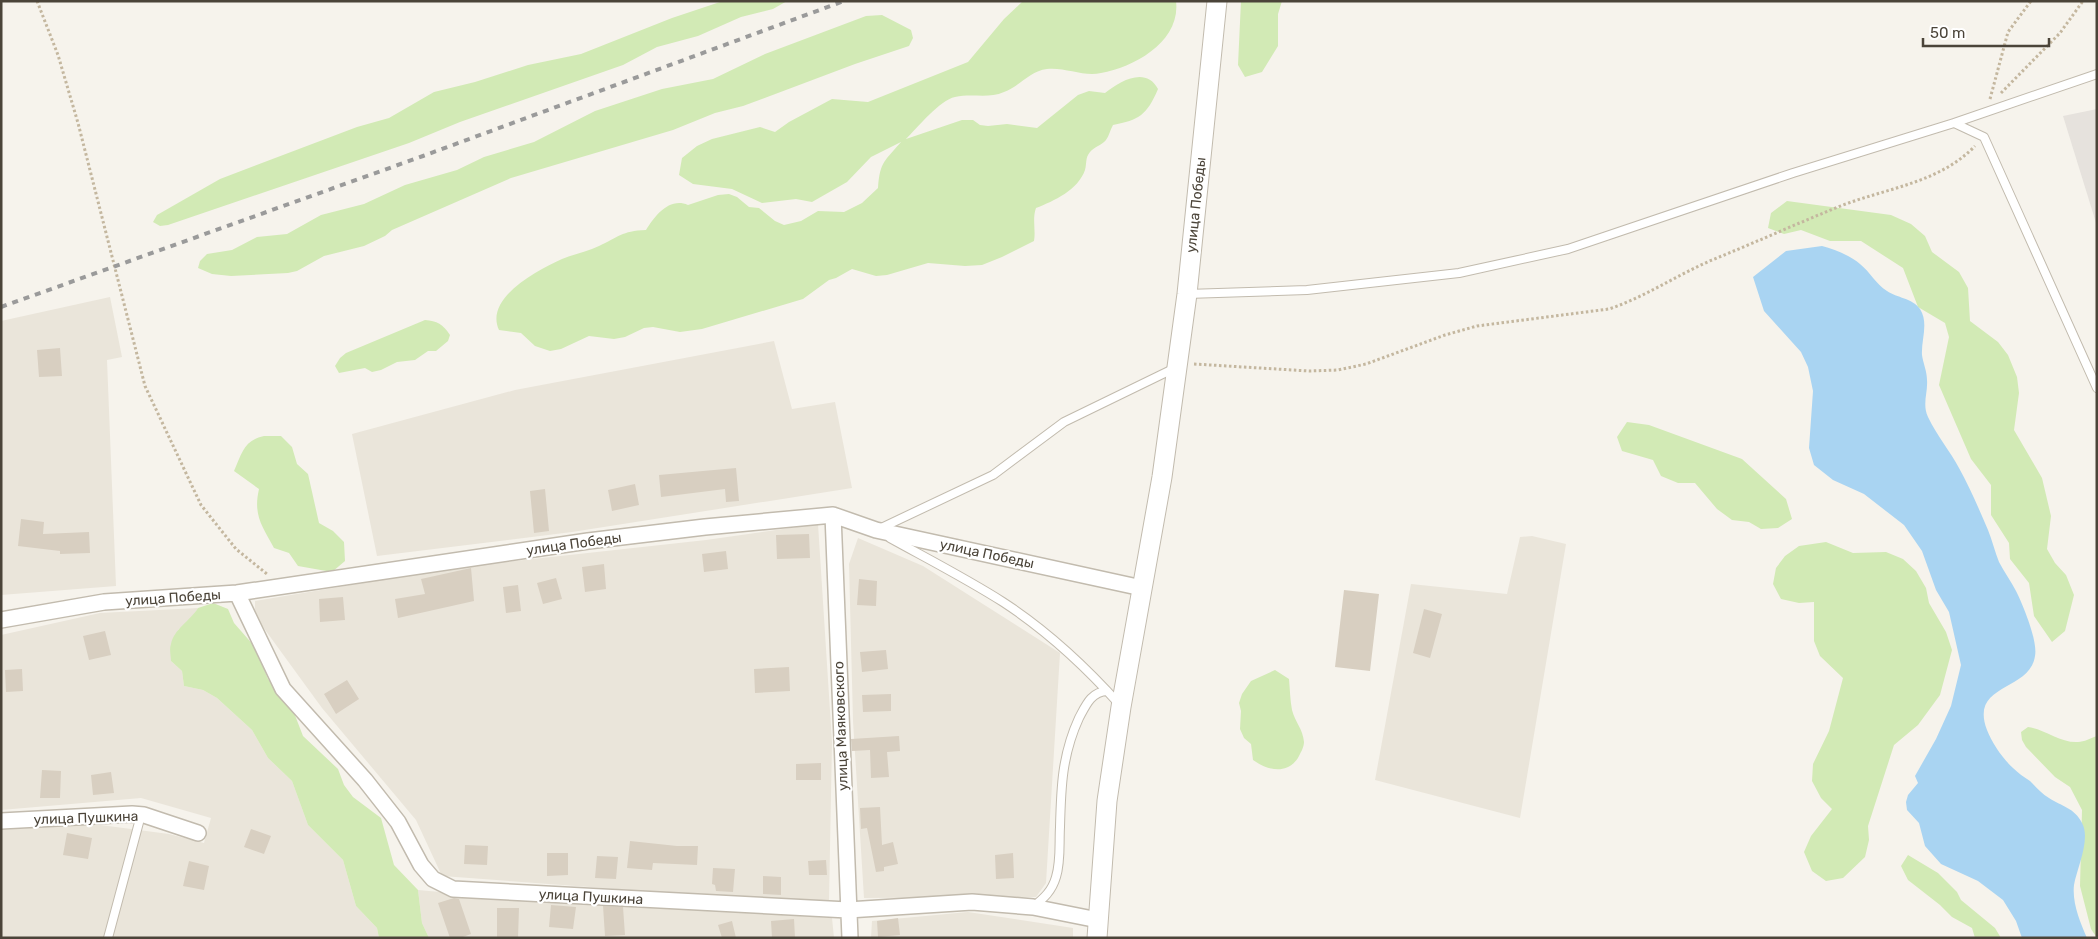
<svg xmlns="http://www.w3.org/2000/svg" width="2098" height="939" font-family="Rubik,sans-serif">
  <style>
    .residential { fill: #eae5da }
    .industrial { fill: #e6e2dd }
    .green { fill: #d2eab5 }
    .water { fill: #a9d4f2 }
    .building { fill: #d8cfc1 }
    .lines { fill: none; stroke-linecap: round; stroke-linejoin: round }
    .service-casing { stroke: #c2bbae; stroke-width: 10 }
    .minor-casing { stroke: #c2bbae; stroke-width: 18 }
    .tertiary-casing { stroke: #c2bbae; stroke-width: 21 }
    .path { stroke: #c4b79f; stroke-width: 3; stroke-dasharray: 2.5 2.5; stroke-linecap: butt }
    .service { stroke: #fff; stroke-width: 8 }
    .minor { stroke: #fff; stroke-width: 15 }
    .tertiary { stroke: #fff; stroke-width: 19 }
    .rail { stroke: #9a9a9a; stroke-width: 4; stroke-dasharray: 6 6; stroke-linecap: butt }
    .labels { text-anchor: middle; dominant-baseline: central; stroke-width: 4.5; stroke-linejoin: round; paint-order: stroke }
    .street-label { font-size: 14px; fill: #4b4439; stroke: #fff }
  </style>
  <rect width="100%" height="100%" fill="#f6f3ec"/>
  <path class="residential" d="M110,297L122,357L107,360L116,586L1,595V321Z
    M774,341L792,409L835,402L852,488L572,532L377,556L352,434L515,390Z
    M818,524L832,742L829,901L752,899L442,876L416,820L322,708L255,616V601L459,567L706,540Z
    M1532,536L1566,544L1520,818L1375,780L1411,584L1507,594L1520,537Z
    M858,538L923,566L1060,653L1046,883L1036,897L864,898L853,721L849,564Z
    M198,608L193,617L178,630L171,661L182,671L184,686L203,690L217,698L252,730L268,758L292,781L308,825L343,860L356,906L377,928L379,938H1V830L93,824L169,834L204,843L211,818L141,798L1,810V635L100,613Z
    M418,890L506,898L832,918L834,938H429L422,923Z
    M968,912L1073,928V938H871L872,921Z"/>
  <path class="industrial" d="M2097,109V226L2063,116Z"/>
  <path class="green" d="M723,1H787L773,9L741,17L698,36L657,47L623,65L460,122L409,143L168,225L160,226L153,222L157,215L220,179L357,127L389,118L434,92L475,82L528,65L581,54L672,18Z
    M1023,1H1176C1181,41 1135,67 1101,73C1084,77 1065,67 1047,69C1030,71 1020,86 1004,92C988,99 972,93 955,97C940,100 917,128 906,139L962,120H973L980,125L988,126L1007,124L1037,128L1078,95L1089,91L1105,93C1120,81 1146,66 1158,89C1147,115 1139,120 1113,125C1110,130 1109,136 1106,140C1102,145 1094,147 1090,152C1085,158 1087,163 1085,170C1078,190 1054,201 1036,208C1032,219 1036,230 1034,241L1002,257L982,265L965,266L928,263L887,275L876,276L852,269L836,278L829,280L803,299L702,329L680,332L653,327L644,328L625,337L614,339L589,336L561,349L550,351L535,346L521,333L499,330C484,298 538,270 562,259C574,254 587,252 599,246C619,237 621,231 646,230C655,216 669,197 688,205L718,195L729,194L737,197L749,207L759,208L775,221L784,225L801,221L818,211L844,212L862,203L878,188C880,161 885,161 901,142L871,157L847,182L812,202L796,199L762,203L732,189L693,184L679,175L682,158L697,146L712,139L760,127L775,132L789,122L832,99L868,102L968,62L1004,19Z
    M1241,1H1282L1278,14V46L1262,72L1245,77L1238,65Z
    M882,15L911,30L913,38L909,46L855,64L743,106L715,113L673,130L511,178L392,230L385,236L364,246L324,256L297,271L288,273L231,276L212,274L198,268L200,261L207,254L232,250L257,237L287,234L321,215L364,204L405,185L457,170L484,157L534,142L595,111L662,89L713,79L765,54L866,16Z
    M1787,201L1891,215L1911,224L1925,236L1932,252L1959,272L1968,288L1970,321L1998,342L2008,355L2017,377L2019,393L2014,430L2042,478L2051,516L2047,549L2055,563L2066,575L2074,595L2065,631L2052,642L2034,616L2029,583L2010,559L2009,543L1991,515V485L1971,459L1939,385L1949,337L1945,323L1918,307L1903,268L1861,241H1830L1801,230L1784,234L1768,228L1771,213Z
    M425,320C437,321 443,324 450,335L448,341L436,351H428L415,360L397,362L381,370L372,372L365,368L339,373L335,366L340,358L346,353Z
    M1627,422L1649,425L1742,459L1786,499L1792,519L1778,528L1761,529L1749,522L1732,520L1717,509L1695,483H1678L1661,476L1653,460L1622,451L1617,437Z
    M264,436H281L292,447L297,464L308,474L319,523L333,531L344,542L345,561L332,572L298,566L289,553L274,548C262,526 253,515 259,489L234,471C242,453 244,440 264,436Z
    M1826,542L1853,553L1886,552L1903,559L1916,571L1926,588L1929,603L1946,632L1952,650L1940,695L1918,725L1894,745L1868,826L1869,840L1865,857L1843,878L1826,881L1812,871L1804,852L1811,836L1832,809L1821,798L1812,781L1813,764L1829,731L1843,678L1820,656L1814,641V602L1799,603L1781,599L1773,584L1776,568L1785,556L1799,546Z
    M213,603L228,609L234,623L255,647L268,679L291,705L303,736L338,769L344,785L353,797L381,818L394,865L418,890L422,923L429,938H379L377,928L356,906L343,860L308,825L292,781L268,758L252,730L217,698L203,690L184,686L182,671L171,661C171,656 169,649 171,644C174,629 190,621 198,608Z
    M1275,670L1289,679C1290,689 1290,700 1292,710C1295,722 1303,729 1304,742C1304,747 1301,752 1299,756C1289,775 1268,771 1253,760L1251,744L1244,738L1240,729L1241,711L1239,703L1242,694L1251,681Z
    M2028,727C2045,729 2060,743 2078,742C2084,742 2091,738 2097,736V938L2091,929L2080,886L2082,810L2070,787L2055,777L2026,747L2022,740L2021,732Z
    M1908,855L1938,873L1957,892L1961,900L1995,928L2001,938H1975L1972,928L1952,917L1940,905L1908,880L1901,866Z"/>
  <path class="water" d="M1822,246C1834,249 1851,256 1860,264C1870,272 1876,284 1887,291C1897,298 1912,298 1920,309C1929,323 1921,340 1922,355C1923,363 1927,371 1927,380C1928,393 1922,404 1928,417C1937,436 1950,451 1959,468C1970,488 1979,509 1988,530C1992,540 1995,552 1999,562C2004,572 2011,581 2016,591C2023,605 2038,641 2035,656C2030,692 1969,683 1987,730C1992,743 2003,759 2013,768C2018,773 2024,777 2030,781C2036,787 2042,794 2049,798C2061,806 2075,808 2082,823C2091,839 2077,868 2074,885C2072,903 2080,922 2087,938H2022L2016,921L2003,900L1978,881L1941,864L1925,846L1919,823L1907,810L1906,802L1908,795L1918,783L1915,776L1936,739L1951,706L1961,665L1949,612L1936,590L1922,551L1904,525L1864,494L1833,480L1814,465L1809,448L1813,391L1808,367L1801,352L1764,311L1753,277L1786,251Z"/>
  <path class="building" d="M60,348L62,376L39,377L37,350Z
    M736,468L739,501L726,502L725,489L661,497L659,475Z
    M635,484L639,505L612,511L608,490Z
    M545,489L549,531L534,533L530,491Z
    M21,519L44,522L43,534L89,532L90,553L60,554V551L18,546Z
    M809,534L810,558L777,559L776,535Z
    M726,551L728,569L704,572L702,554Z
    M604,564L606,589L585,592L582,567Z
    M471,568L474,601L398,618L395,599L425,594L421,579Z
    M556,578L562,599L543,604L537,583Z
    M859,579L877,581L876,606L857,605Z
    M518,585L521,611L506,613L503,587Z
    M1344,590L1379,594L1370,671L1335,667Z
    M343,597L345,620L320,622L319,599Z
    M1424,609L1442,614L1430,658L1413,653Z
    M105,631L111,655L89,660L83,636Z
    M886,650L888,669L862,672L860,652Z
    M789,667L790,691L755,693L754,669Z
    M22,669L23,691L6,692L5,670Z
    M347,680L359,699L336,714L324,694Z
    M891,694V711L863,712L862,695Z
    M899,736L900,751L887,752L889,777L871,778L870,750L852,751L851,739Z
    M821,763V780H796V764Z
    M42,770L61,771L60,798H40Z
    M111,772L114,793L93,795L91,775Z
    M880,807L882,845L893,842L898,864L884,867V871L876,872L867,828L861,829L860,808Z
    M251,829L271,836L264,854L244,847Z
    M67,833L92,838L88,859L63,855Z
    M630,841L677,846H698L697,865L653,863L652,870L627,868Z
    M465,845L488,846L487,865L464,864Z
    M547,853H568V875L547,876Z
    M1013,853L1014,878L996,879L995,855Z
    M597,856L618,857L616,879L595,878Z
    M826,860L827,875H809L808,861Z
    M189,861L209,866L204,890L183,886Z
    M713,868L735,869L733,892L716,891L715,885L712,884Z
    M763,876L781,877V895L763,894Z
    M454,898L459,899L471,934L460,938H450L438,903Z
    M551,905L576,907L573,929L549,927Z
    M603,906L623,907L625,935L605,936Z
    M497,908H519L518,938H497Z
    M898,918L900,935L878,937L877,921Z
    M794,919L795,938H772L771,921Z
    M732,921L736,938H722L718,925Z"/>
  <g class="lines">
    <defs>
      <path id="service" d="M1954,123L2097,74
        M1187,294L1307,290L1459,273L1568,249L1793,173L1954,123L1984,137L2097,388
        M879,529L993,475L1064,422L1175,368
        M890,538C928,559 967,579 1003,602C1046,630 1086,667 1120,705
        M1033,907C1044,898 1052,891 1056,877C1061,861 1059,843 1060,827C1061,787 1062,755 1079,718C1086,705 1091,692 1107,691
        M108,938L141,815"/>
      <path id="minor" d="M833,515L850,938
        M237,593L283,689L365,780L398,822L421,865L433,879L453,889L848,910L972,902L1033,907L1098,920
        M1,620L104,602L237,593L588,541L705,527L833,515L876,530L1142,588
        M1,821L132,814L144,815L198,833"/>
      <path id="tertiary" d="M1097,938L1107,801L1121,707L1162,477L1187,294L1217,1"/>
    </defs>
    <use href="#service" class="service-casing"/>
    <use href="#minor" class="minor-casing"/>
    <use href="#tertiary" class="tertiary-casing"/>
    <path class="path" d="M37,1L58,55L78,123L145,386L201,505L236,549L267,574
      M2001,93L2060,33L2083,1
      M1990,99L2008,32L2031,1
      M1194,364L1309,371L1338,370L1366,364L1445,335L1477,326L1609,309C1645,297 1677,275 1712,260C1754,243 1796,224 1838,207C1885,188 1938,184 1975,146"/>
    <use href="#service" class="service"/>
    <use href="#minor" class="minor"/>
    <use href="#tertiary" class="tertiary"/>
    <path class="rail" d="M1,307L423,156L844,1"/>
  </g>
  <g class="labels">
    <g class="street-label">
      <text transform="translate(1196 205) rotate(-84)">улица Победы</text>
      <text transform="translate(574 544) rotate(-8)">улица Победы</text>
      <text transform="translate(987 554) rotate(12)">улица Победы</text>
      <text transform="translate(173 598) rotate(-4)">улица Победы</text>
      <text transform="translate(841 726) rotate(-92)">улица Маяковского</text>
      <text transform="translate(86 818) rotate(-2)">улица Пушкина</text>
      <text transform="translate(591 897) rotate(3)">улица Пушкина</text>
    </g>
  </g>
  <rect width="2098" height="939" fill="none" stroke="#4b4439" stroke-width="5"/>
  <path d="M1923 38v8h126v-8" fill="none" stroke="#4b4439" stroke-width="2.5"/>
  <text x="1930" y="38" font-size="15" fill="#4b4439" stroke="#ffffff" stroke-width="4" paint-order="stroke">50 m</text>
</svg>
